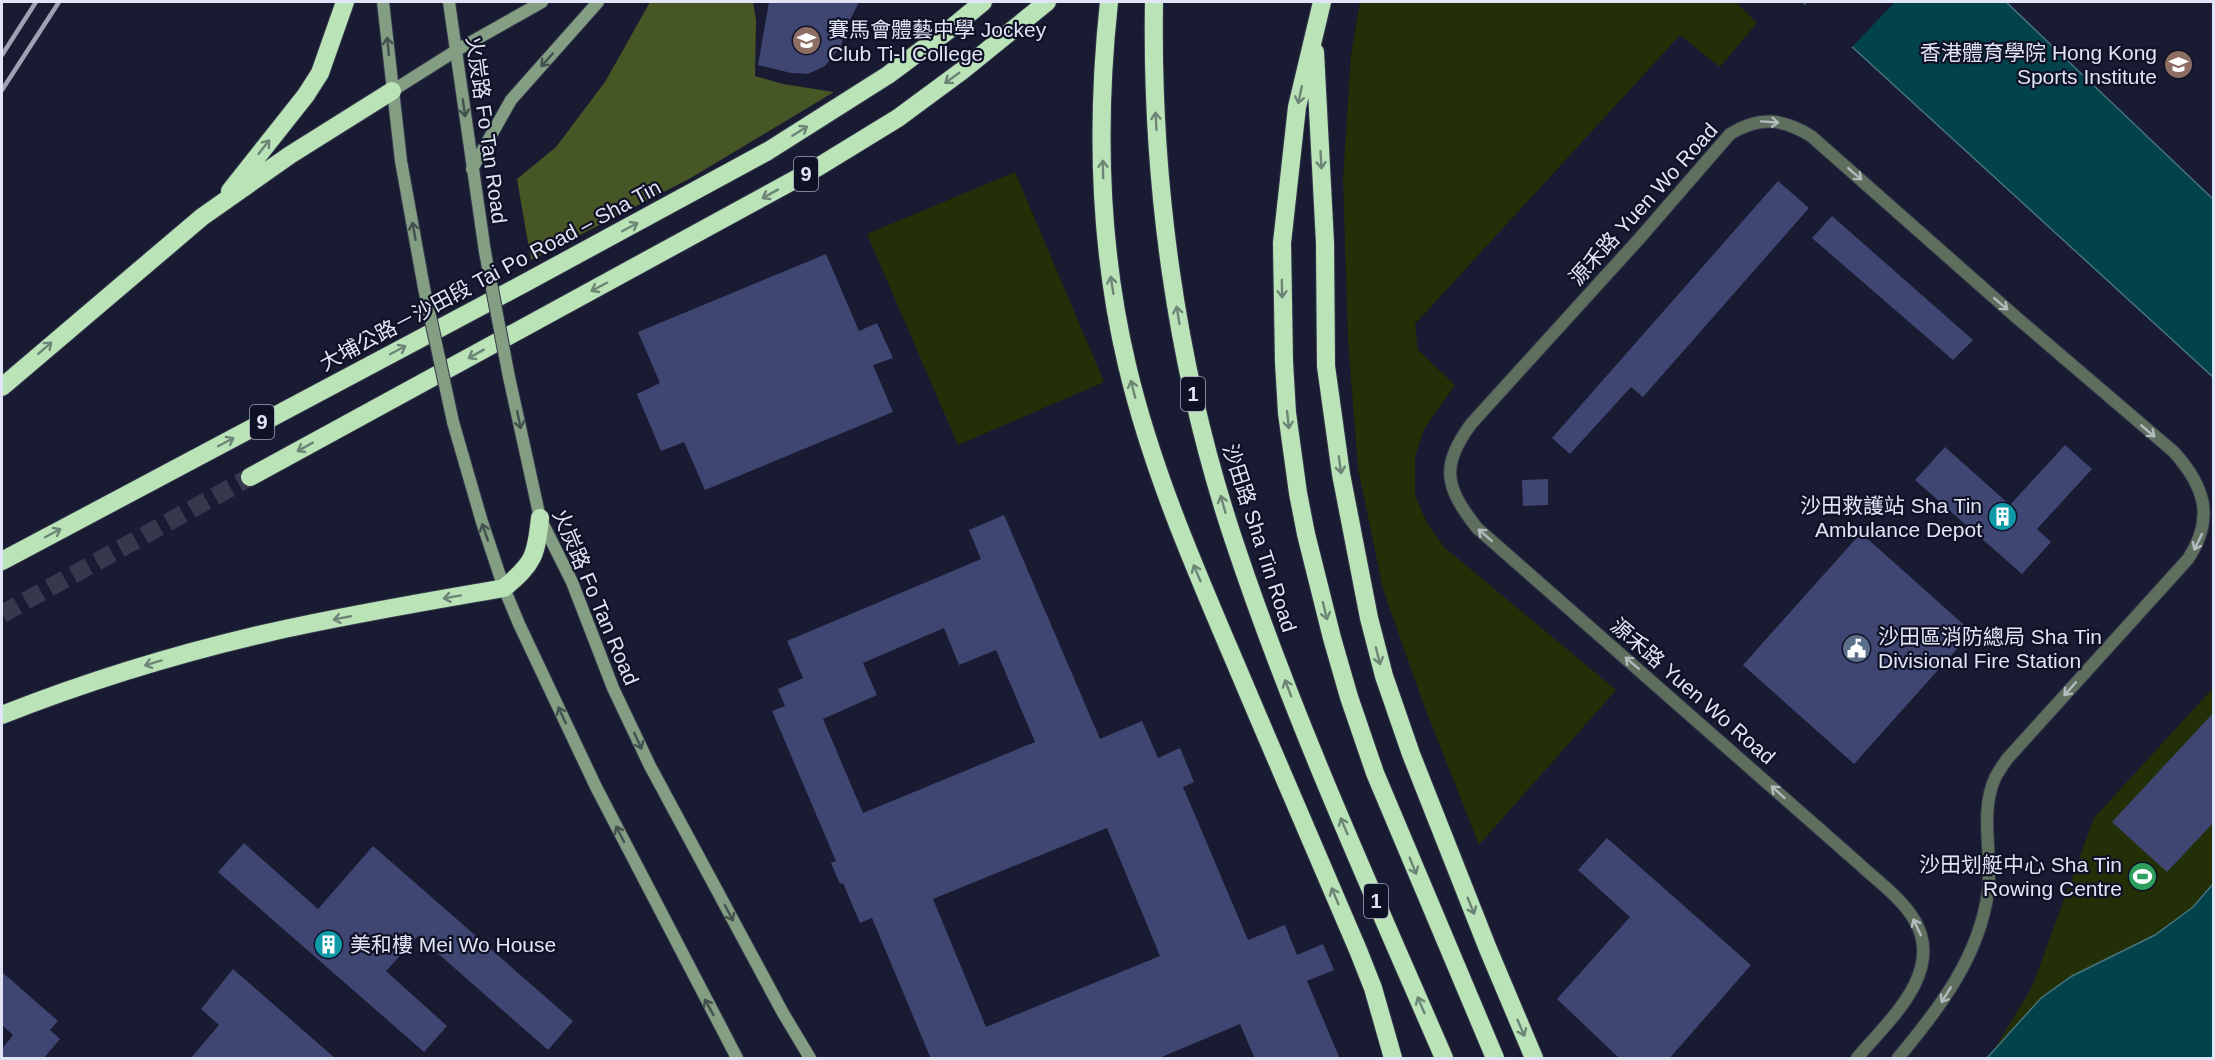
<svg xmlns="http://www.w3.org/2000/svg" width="2215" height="1060" font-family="Arial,'Noto Sans TC',sans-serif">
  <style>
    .green { fill: #232f06 }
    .forest { fill: #465625 }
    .water { fill: #02434b; stroke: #45737e; stroke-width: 1.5 }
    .pier { fill: #181b31 }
    .building { fill: #3f4672; fill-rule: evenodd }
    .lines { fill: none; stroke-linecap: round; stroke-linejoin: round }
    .highway-tunnel { stroke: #36394e; stroke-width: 18; stroke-dasharray: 18 9; stroke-linecap: butt }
    .street-casing { stroke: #34374c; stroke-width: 14 }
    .secondary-casing { stroke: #34374c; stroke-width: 14 }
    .highway-casing { stroke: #34374c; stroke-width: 20 }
    .street { stroke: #5e6f5d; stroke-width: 12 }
    .secondary { stroke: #839e82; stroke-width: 12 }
    .highway { stroke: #bae4b7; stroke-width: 18 }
    .rail { stroke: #9ea1b3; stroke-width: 4.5 }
    .secondary-bridge-casing { stroke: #34374c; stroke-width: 14; stroke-linecap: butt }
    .secondary-bridge { stroke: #839e82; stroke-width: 12 }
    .oneway { stroke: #435050 }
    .oneway2 { stroke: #6d8576 }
    .oneway3 { stroke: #b3bbbf }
    .labels { text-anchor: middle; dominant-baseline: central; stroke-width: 4.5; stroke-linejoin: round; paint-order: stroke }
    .shield { fill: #0f1127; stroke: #a2a5b6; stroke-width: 1.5 }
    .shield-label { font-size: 20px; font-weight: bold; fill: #e1e4f4 }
    .poi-label { font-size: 21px; fill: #e1e4f4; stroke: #0f1127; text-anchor: start }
    .street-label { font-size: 21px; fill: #e1e4f4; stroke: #0f1127 }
  </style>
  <rect width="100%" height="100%" fill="#181b31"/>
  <path class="green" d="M1360,2H1736L1757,23L1720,67L1680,35L1415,324L1418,350L1455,385L1424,429L1415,457V495L1427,523L1444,547L1616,690L1479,845L1422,700L1383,589L1358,468L1348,340L1343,179L1351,55Z
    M1015,172L1104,382L958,445L867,234Z
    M2213,688V884L2193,907L2155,935L2072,976L2041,998L1992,1053L2032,987L2094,818Z"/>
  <path class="forest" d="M650,2H753L756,20L755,76L783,84L834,92L689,179L531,260L517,179L556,147L605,82Z"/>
  <path class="water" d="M1803,2H2006L2213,199V377Z
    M2213,884V1058H1987L2041,998L2072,976L2155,935L2193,907Z"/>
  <path class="pier" d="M1808,2H1895L1850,49L1804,6Z"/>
  <path class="building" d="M769,2H859L845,30L841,46L825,66L808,74L791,73L758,65Z
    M1778,181L1809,208L1643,397L1631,387L1570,454L1552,438Z
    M1832,216L1973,340L1953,360L1812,238Z
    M826,254L859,331L877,323L893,358L873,365L893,412L705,490L684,442L661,451L637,394L660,383L638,332Z
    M2065,445L2092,469L2037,529L2051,542L2022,574L1915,480L1945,447L2010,505Z
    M1548,479V505L1523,506L1522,480Z
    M1004,515L1100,739L1142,721L1158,758L1180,748L1194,782L1183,787L1248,940L1285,925L1297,955L1323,944L1334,970L1307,981L1340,1059H1255L1240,1024L1157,1059H931L872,918L860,923L843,883L840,884L831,863L836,861L772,711L785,706L778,689L803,678L787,641L981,559L969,530ZM944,628L959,665L996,650L1035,742L863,813L823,719L877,695L863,663ZM1107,828L1160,956L986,1027L933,899Z
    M1861,533L1972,632L1854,764L1743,665Z
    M2214,712V822L2167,872L2112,822Z
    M1607,838L1751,965L1669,1059H1620L1557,999L1630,917L1578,870Z
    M244,843L318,909L373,846L573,1021L548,1050L418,936L386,971L447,1026L424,1052L218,872Z
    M233,969L336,1059H190L219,1025L201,1009Z
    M2,972L58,1021L50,1030L60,1039L43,1059H2V1049L13,1035L2,1025Z"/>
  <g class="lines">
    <path class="highway-tunnel" d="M2,614L250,477"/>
    <defs>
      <path id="street" d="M1857,1058C1887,1022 1945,973 1915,921C1902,898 1876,880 1857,862L1477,528C1445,487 1440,467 1471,424L1639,239L1730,134C1759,116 1782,118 1811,136L2016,317L2174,452C2205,487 2215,518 2188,559L2007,759C2003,765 1998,772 1995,778C1979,813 1993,855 1988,892C1979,957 1939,1009 1898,1058"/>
      <path id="secondary" d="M383,2L401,161L424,288
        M449,2L485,252
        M392,91L457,50L542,2
        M472,169L511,100L598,2
        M509,377L540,518L572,582L613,688L650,766L783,1013L810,1058
        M453,422L482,522L504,588L519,624L596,787L737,1058"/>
      <path id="highway" d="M1109,2C1096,122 1099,247 1127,365C1151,467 1193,564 1234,660C1275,757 1317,854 1358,950L1373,988L1393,1058
        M1154,2C1151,182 1176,366 1233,538C1292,716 1370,887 1444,1058
        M1322,2L1297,107L1282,243L1284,362L1287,413L1298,493L1306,534L1332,638L1349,697L1375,773L1495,1058
        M1315,52L1325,243L1326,366L1341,474L1369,618L1384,676L1411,754L1488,949L1534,1058
        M230,191L306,95L320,73L345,2
        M2,387L202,217L290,155L392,91
        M250,477L818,167L898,118L963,70L1047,2
        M2,561L523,284L768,151L888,75L954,26L983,2
        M2,715C88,681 176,654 267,633C345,615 425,602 504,588C534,563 536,556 540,518"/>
    </defs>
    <use href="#street" class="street-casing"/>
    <use href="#secondary" class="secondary-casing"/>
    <use href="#highway" class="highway-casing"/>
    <use href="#street" class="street"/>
    <use href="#secondary" class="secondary"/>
    <use href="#highway" class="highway"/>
    <path class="rail" d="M2,55L36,2
      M2,90L59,2"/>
    <defs>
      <path id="secondary-bridge" d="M485,252L509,377
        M424,288L453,422"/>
    </defs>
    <use href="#secondary-bridge" class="secondary-bridge-casing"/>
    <use href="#secondary-bridge" class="secondary-bridge"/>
  </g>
  <defs><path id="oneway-shaft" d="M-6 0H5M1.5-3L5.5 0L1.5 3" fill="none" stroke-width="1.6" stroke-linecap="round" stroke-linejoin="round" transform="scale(1.5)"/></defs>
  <g class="oneway">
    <use href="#oneway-shaft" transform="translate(388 46) rotate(-96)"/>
    <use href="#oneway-shaft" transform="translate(547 60) rotate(132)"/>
    <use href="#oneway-shaft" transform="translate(464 108) rotate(82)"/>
    <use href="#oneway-shaft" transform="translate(414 231) rotate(-100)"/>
    <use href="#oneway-shaft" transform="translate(519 420) rotate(78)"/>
    <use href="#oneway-shaft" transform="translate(485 532) rotate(-109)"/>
    <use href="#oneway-shaft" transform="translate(562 715) rotate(-115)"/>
    <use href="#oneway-shaft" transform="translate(638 741) rotate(65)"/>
    <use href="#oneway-shaft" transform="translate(620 834) rotate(-117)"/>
    <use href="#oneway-shaft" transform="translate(729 913) rotate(62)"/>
    <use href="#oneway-shaft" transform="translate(709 1007) rotate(-119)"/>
  </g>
  <g class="oneway2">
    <use href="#oneway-shaft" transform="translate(952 78) rotate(144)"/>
    <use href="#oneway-shaft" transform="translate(1300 95) rotate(102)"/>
    <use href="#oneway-shaft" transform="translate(1156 121) rotate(-93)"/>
    <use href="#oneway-shaft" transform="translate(800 131) rotate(-32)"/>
    <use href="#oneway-shaft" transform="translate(264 147) rotate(-52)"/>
    <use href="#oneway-shaft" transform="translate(1321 160) rotate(87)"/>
    <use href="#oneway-shaft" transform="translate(1103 169) rotate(-91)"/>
    <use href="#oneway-shaft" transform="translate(770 194) rotate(151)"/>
    <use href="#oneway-shaft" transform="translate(630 227) rotate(-28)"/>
    <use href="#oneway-shaft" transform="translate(1112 285) rotate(-99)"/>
    <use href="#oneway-shaft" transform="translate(599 287) rotate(152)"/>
    <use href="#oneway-shaft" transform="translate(1282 289) rotate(89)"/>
    <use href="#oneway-shaft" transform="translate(1178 315) rotate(-99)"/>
    <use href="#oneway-shaft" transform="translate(45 348) rotate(-41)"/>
    <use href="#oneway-shaft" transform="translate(398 350) rotate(-28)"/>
    <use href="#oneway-shaft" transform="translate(476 354) rotate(151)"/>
    <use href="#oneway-shaft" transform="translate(1133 389) rotate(-104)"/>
    <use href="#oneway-shaft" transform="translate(1288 420) rotate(84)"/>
    <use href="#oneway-shaft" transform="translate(226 442) rotate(-28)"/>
    <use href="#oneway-shaft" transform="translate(305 447) rotate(151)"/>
    <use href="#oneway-shaft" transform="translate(1340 465) rotate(82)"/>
    <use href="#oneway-shaft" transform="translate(1223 504) rotate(-106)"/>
    <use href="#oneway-shaft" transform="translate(53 533) rotate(-28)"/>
    <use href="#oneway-shaft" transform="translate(1197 573) rotate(-113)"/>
    <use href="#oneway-shaft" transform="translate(452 597) rotate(170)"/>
    <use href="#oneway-shaft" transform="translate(1325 611) rotate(76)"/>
    <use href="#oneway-shaft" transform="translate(342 618) rotate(169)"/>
    <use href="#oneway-shaft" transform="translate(1378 656) rotate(76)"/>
    <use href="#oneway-shaft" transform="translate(153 663) rotate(163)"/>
    <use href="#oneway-shaft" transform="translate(1288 688) rotate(-111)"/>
    <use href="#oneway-shaft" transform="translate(1344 826) rotate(-113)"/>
    <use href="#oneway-shaft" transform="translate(1413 866) rotate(68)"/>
    <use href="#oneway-shaft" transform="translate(1335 896) rotate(-113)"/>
    <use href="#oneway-shaft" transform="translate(1471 906) rotate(68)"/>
    <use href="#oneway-shaft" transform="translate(1421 1005) rotate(-113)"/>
    <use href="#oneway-shaft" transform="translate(1521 1028) rotate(67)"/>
  </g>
  <g class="oneway3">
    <use href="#oneway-shaft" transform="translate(1770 122) rotate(4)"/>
    <use href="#oneway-shaft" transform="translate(1855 174) rotate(41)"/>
    <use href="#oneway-shaft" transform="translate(2001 304) rotate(41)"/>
    <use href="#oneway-shaft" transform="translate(2148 431) rotate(40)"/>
    <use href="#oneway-shaft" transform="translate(1485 535) rotate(-139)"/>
    <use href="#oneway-shaft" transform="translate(2198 542) rotate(116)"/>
    <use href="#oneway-shaft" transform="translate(1632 663) rotate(-139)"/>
    <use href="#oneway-shaft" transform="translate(2070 689) rotate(132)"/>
    <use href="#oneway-shaft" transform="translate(1778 792) rotate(-138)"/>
    <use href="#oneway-shaft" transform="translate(1917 927) rotate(-115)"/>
    <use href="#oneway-shaft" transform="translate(1946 995) rotate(122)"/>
  </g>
  <defs>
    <symbol id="school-disc" viewBox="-11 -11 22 22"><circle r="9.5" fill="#8d6e63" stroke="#0f1127"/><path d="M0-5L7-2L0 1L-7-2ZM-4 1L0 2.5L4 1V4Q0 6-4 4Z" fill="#fff"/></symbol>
    <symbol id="university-disc" viewBox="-11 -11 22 22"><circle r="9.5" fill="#8d6e63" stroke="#0f1127"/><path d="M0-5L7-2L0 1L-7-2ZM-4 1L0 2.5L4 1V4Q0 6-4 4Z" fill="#fff"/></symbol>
    <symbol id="building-disc" viewBox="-11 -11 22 22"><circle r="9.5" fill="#0f9aa8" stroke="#0f1127"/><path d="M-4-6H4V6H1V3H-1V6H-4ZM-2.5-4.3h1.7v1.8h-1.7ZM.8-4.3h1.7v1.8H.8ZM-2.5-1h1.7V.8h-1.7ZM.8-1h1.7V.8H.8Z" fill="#fff"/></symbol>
    <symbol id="civic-disc" viewBox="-11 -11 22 22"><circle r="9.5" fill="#5c6f8a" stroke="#0f1127"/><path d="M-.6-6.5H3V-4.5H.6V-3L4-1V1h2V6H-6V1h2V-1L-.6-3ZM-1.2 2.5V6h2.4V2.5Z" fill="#fff"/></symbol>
    <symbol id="stadium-disc" viewBox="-11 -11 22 22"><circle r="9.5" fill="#2e9e5b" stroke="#0f1127"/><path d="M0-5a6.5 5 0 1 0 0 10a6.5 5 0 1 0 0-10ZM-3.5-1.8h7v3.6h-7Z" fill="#fff"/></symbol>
  </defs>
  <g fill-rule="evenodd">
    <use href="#school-disc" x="790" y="24" width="33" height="33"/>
    <use href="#university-disc" x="2162" y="48" width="33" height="33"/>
    <use href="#building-disc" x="1986" y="500" width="33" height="33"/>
    <use href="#civic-disc" x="1840" y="632" width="33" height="33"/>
    <use href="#stadium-disc" x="2126" y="860" width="33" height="33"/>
    <use href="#building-disc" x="312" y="928" width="33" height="33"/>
  </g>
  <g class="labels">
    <g class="shield">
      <rect x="794" y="157" width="24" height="34" rx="4.5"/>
      <rect x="1181" y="377" width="24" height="34" rx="4.5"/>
      <rect x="250" y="405" width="24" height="34" rx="4.5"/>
      <rect x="1364" y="884" width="24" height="34" rx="4.5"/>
    </g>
    <g class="shield-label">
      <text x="806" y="174">9</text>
      <text x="1193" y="394">1</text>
      <text x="262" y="422">9</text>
      <text x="1376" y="901">1</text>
    </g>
    <g class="poi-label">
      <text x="828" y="29">賽馬會體藝中學 Jockey<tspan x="828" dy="24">Club Ti-I College</tspan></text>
      <text x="2157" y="52" text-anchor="end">香港體育學院 Hong Kong<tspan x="2157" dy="24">Sports Institute</tspan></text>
      <text x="1982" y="505" text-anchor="end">沙田救護站 Sha Tin<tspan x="1982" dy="24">Ambulance Depot</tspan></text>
      <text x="1878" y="636">沙田區消防總局 Sha Tin<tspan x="1878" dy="24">Divisional Fire Station</tspan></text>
      <text x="2122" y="864" text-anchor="end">沙田划艇中心 Sha Tin<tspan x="2122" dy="24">Rowing Centre</tspan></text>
      <text x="350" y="944">美和樓 Mei Wo House</text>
    </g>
    <g class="street-label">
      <text transform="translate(487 130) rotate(82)">火炭路 Fo Tan Road</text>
      <text transform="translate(1643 204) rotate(-48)">源禾路 Yuen Wo Road</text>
      <text transform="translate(490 275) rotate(-28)">大埔公路－沙田段 Tai Po Road – Sha Tin</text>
      <text transform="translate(1260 538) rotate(72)">沙田路 Sha Tin Road</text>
      <text transform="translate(596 597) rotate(67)">火炭路 Fo Tan Road</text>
      <text transform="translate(1693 691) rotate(41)">源禾路 Yuen Wo Road</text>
    </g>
  </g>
  <rect width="2215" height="1060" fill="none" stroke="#e1e4f4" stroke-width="6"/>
</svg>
